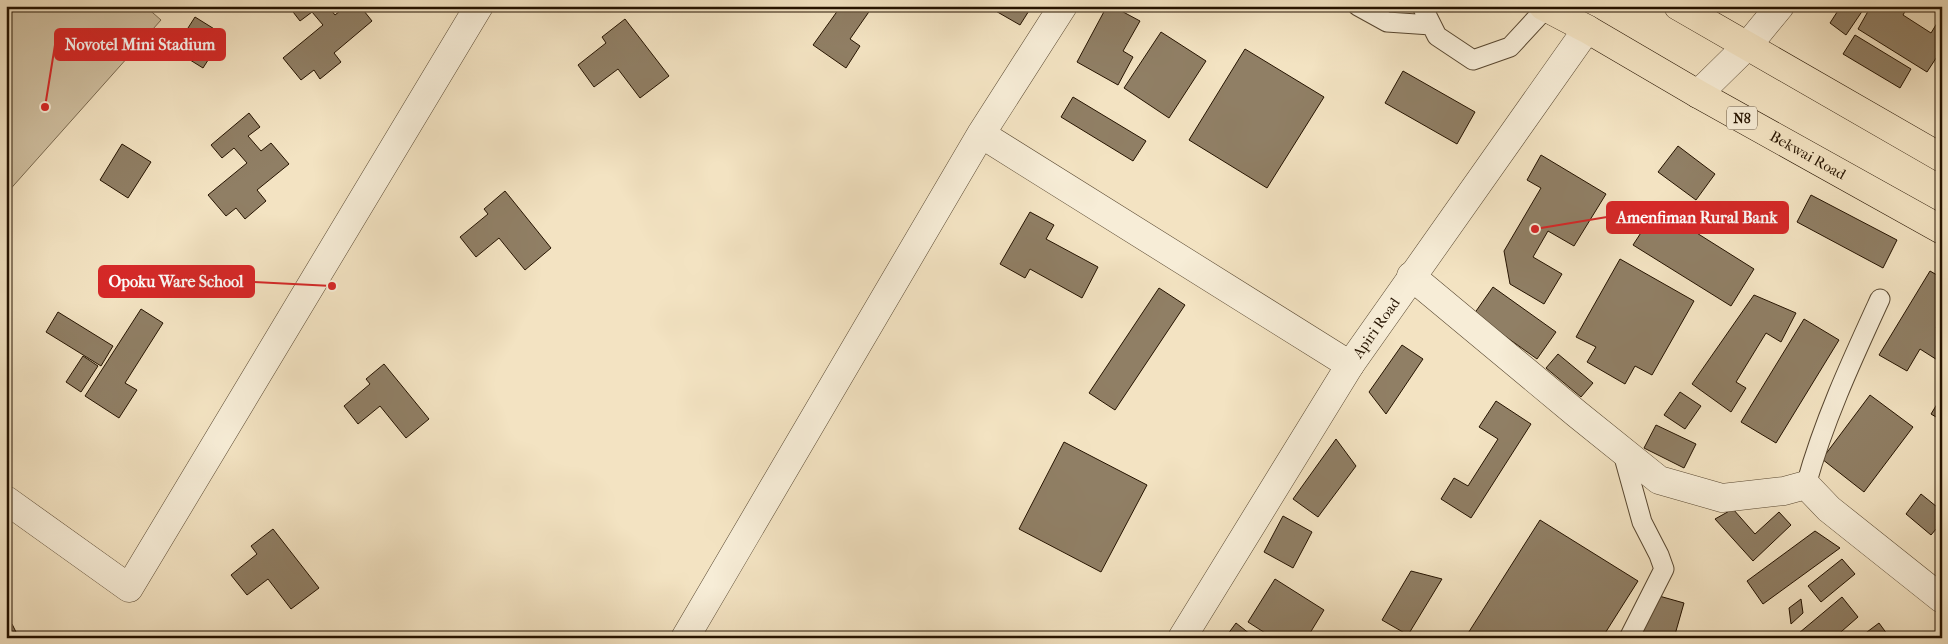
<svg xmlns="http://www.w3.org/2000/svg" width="1948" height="644" font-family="'IM FELL French Canon',serif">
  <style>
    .green { fill: #d0c0a1; stroke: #7a6a50 }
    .building { fill: #907f65; stroke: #251300 }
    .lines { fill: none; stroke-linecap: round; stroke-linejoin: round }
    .service-casing { stroke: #584730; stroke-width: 21 }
    .minor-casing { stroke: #584730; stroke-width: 29 }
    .tertiary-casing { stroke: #584730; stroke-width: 29 }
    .trunk-casing { stroke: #251300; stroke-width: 29 }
    .service { stroke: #f7edd7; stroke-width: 19 }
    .minor { stroke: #f7edd7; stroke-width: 28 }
    .tertiary { stroke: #f7edd7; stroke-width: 28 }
    .trunk { stroke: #f3e3c2; stroke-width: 28 }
    .labels { text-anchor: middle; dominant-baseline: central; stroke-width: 4.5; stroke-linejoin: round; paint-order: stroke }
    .shield { fill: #f7edd7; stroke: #645440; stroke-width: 1 }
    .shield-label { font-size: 14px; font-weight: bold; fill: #251300 }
    .street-label { font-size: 15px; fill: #251300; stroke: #f7edd7 }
    .leader { fill: none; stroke: #d62828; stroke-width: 2 }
    .callout-dot { fill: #d62828; stroke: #f7edd7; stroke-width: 2 }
    .callout { fill: #d62828; stroke: #d62828; stroke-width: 2 }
    .callout-label { font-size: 16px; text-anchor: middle; font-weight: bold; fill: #fff }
  </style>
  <rect width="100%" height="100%" fill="#f3e3c2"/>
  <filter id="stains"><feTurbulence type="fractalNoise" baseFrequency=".004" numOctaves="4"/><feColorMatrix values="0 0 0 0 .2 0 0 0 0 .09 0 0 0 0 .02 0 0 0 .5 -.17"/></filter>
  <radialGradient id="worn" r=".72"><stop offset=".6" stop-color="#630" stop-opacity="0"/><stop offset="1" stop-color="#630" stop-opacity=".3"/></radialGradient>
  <path class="green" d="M6,6H145L161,20L6,194Z"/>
  <path class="building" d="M293,6H328L335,15L346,6H360L372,21L334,53L341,62L320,79L314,70L301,80L283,58L323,25L312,12L300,21L290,8Z
    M841,6H873L850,39L860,46L846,68L813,45Z
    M987,6H1032L1020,25Z
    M1107,6H1112L1140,21L1123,51L1133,57L1118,85L1077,62Z
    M1841,6H1857L1863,10L1846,35L1830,23Z
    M1871,6H1908L1903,15L1931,33L1942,15V49L1927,72L1858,29Z
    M195,17L224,35L203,68L174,50Z
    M625,19L669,76L640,98L618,69L594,87L578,65L606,43L602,37Z
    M1161,32L1206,61L1169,118L1124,88Z
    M1855,35L1911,69L1900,88L1843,54Z
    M1245,49L1324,97L1267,188L1189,140Z
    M1403,71L1475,112L1457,144L1385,103Z
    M1073,97L1146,141L1133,161L1061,117Z
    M249,113L260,127L248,136L261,151L271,143L289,164L257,190L266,201L245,219L236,208L226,216L208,195L247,163L234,148L222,158L211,145Z
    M122,144L151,162L128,198L100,180Z
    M1678,146L1715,174L1696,200L1658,172Z
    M1541,155L1606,194L1574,246L1548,231L1533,257L1562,274L1544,304L1510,284L1504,251L1541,188L1527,180Z
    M505,191L551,248L525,270L499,238L476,257L460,237L488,214L484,209Z
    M1811,195L1897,240L1883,268L1797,222Z
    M1657,208L1754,269L1731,306L1633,245Z
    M1030,212L1054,225L1046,239L1098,267L1082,298L1030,269L1025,278L1000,264Z
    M1620,259L1694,301L1652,375L1635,366L1625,384L1587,362L1596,347L1576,337Z
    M1930,271L1942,278V319L1936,328L1942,332V363L1920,349L1907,371L1879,355Z
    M1493,287L1556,332L1537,359L1474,314Z
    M1159,288L1185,305L1115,410L1089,393Z
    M1754,295L1796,313L1781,342L1766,333L1736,382L1746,388L1731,412L1692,384Z
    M141,309L163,323L125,383L137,390L119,418L85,396Z
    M58,312L113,346L101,366L46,332Z
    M1804,319L1839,340L1776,443L1741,422Z
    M1402,345L1423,359L1386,414L1369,392Z
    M1558,354L1593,383L1581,397L1546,368Z
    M83,356L98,366L81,392L66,382Z
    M384,364L429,419L406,438L380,406L358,424L344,406L370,384L366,379Z
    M1680,392L1701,406L1685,429L1664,415Z
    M1870,395L1913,427L1864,492L1822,459Z
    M1942,396V418L1941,420L1931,414Z
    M1496,401L1531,424L1471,518L1441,499L1454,478L1468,486L1498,439L1479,427Z
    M1656,425L1696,444L1684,468L1644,448Z
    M1336,439L1356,466L1318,517L1293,499Z
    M1064,442L1147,485L1101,572L1019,529Z
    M1921,494L1942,511V522L1931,535L1906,514Z
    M1733,509L1755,534L1779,512L1791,525L1753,561L1715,519Z
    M1283,516L1312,532L1293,568L1264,552Z
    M1540,520L1638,581L1602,638H1465Z
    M273,529L319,588L291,609L268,579L247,595L231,575L257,554L251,546Z
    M1815,531L1840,548L1763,604L1747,581Z
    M1842,559L1855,574L1821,602L1808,586Z
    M1411,571L1442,579L1408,635L1382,620Z
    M1275,579L1324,610L1307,638H1273L1248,622Z
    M1652,594L1684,603L1674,638H1640Z
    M1842,597L1858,617L1834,638H1793Z
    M1801,599L1803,613L1791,624L1789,608Z
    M1236,623L1255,638H1225Z
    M1879,623L1890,638H1859Z
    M12,624L19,638H6V627Z"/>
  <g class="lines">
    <defs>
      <path id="service" d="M1358,6L1387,22L1431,25
        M1422,6L1437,36L1473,60L1510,47L1546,8
        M1622,450L1642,522L1659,555L1664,569L1629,638
        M1806,485C1824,420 1852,360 1880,299"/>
      <path id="minor" d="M981,134L1350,365
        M1411,276L1577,414L1659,480L1722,498L1784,491L1806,485L1829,509L1942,599
        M6,500L129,588L479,6
        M685,638L981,134L1063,6"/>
      <g id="tertiary">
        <path d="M1698,94L1748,45L1780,6"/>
        <path id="s1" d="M1182,638L1350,365L1587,29"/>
      </g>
      <g id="trunk">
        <path id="s2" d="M1543,6L1587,29L1698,94L1942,230"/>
        <path d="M1678,6L1942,158"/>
      </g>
    </defs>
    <use href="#service" class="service-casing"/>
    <use href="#minor" class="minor-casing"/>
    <use href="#tertiary" class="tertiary-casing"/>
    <use href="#trunk" class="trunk-casing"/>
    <use href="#service" class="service"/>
    <use href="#minor" class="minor"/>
    <use href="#tertiary" class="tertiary"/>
    <use href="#trunk" class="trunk"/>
  </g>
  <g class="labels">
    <rect class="shield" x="1727" y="106.5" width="30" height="23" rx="4"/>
    <g class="shield-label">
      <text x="1742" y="118">N8</text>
    </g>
    <g class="street-label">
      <text stroke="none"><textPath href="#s2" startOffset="304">Bekwai Road</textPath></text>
      <text stroke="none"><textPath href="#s1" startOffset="366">Apiri Road</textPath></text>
    </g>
  </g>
  <path class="leader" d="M45 107L55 45M1535 229L1607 217M332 286L254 282"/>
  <g class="callout-dot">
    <circle cx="45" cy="107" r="5"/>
    <circle cx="1535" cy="229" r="5"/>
    <circle cx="332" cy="286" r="5"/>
  </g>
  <g class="callout">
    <rect x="55" y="29" width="170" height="31" rx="5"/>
    <rect x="1607" y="202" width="181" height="31" rx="5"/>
    <rect x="99" y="266" width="155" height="31" rx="5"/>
  </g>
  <g class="callout-label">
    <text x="140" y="50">Novotel Mini Stadium</text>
    <text x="1697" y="223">Amenfiman Rural Bank</text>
    <text x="176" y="287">Opoku Ware School</text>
  </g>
  <rect width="1948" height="644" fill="none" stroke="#f3e3c2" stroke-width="25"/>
  <rect x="8" y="8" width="1933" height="629" fill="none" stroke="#251300" stroke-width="2.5"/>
  <rect x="12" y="12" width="1923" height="619" fill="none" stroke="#251300"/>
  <rect width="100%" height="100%" filter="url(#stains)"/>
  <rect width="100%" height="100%" fill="url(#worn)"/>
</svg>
